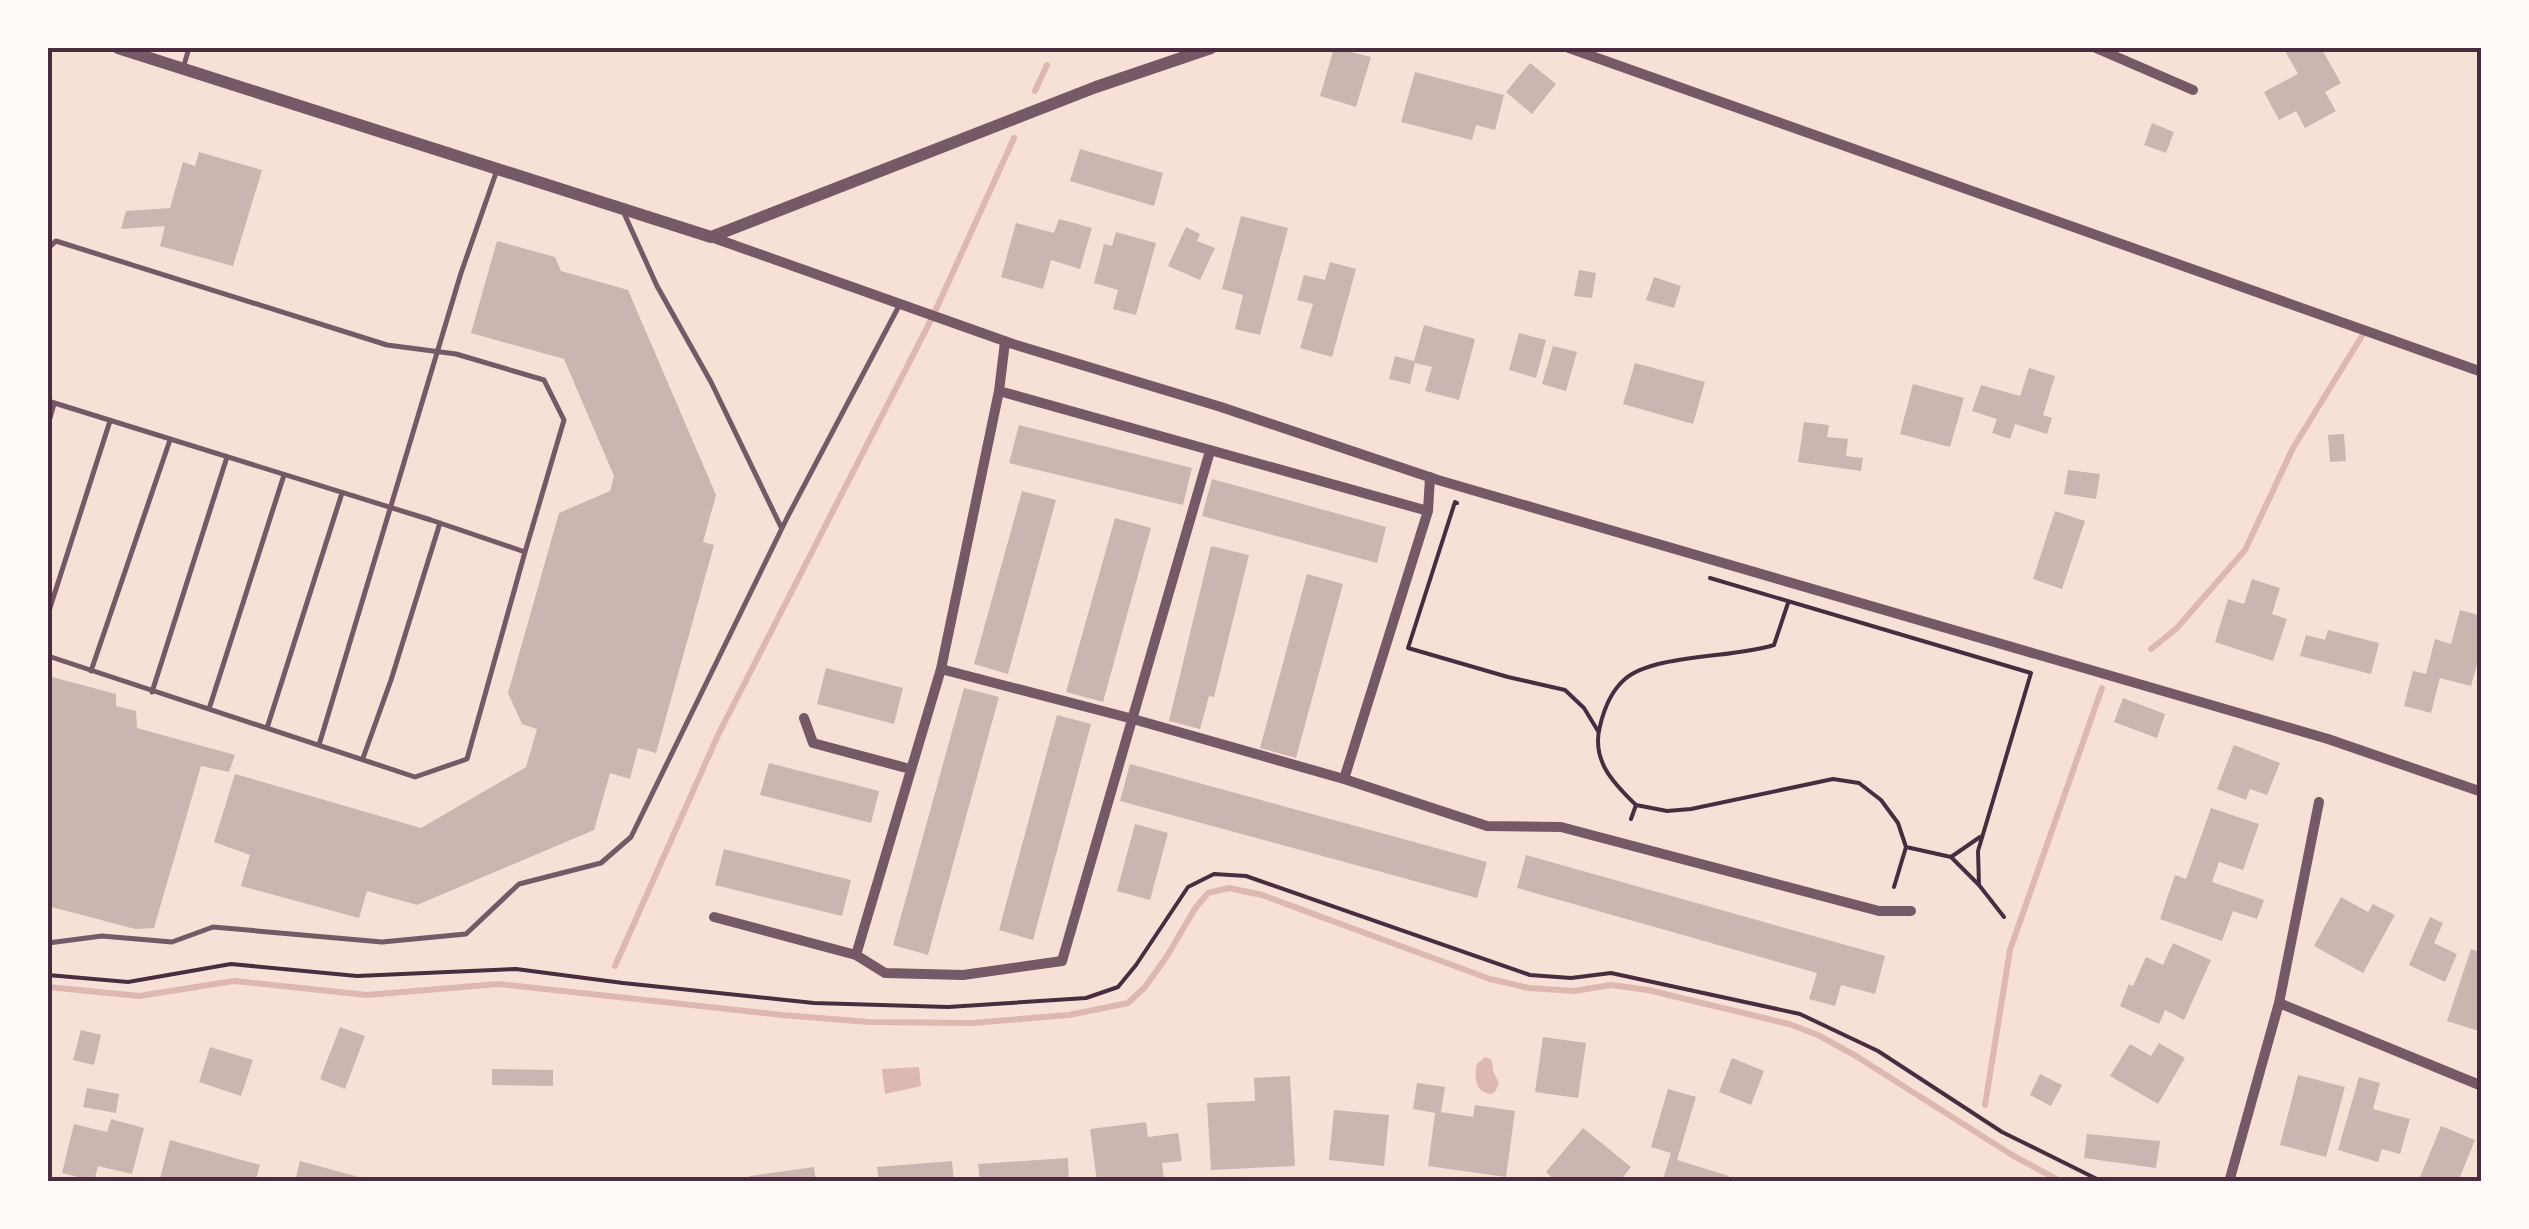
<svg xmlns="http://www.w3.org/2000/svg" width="2529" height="1229" font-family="Lato,sans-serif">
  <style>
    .water { fill: #dcb8b0 }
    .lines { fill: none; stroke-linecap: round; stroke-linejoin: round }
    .stream { stroke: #dcb8b0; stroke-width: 6 }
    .building { fill: #ccb4b1 }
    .path { stroke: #4a2c40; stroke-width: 4 }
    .service { stroke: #755966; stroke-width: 5 }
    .minor { stroke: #755966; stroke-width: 10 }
    .tertiary { stroke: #755966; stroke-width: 12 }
    .neatline { fill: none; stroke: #4a2c40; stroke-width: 4 }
  </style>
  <rect width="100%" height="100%" fill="#f7e1d7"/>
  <path class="water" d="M1485,1057L1492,1060L1493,1071L1499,1083L1495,1092L1491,1094C1475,1092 1474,1078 1477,1064Z
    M919,1067L921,1086L885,1094L882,1069Z"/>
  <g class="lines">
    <path class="stream" d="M1035,91L1047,65
      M2151,649L2176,629L2245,550L2293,448L2365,331
      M615,966L718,735L933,316L1014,138
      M48,987L139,996L234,981L367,995L498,984L782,1015L869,1022L972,1023L1069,1015L1128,1003L1145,987L1167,956L1196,907L1208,893L1229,888L1262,895L1490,979L1529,988L1574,991L1611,985L1648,990L1789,1024L1818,1035L1856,1056L2012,1155L2062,1182
      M1985,1105L2010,950L2102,688"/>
  </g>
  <path class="building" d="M1334,48L1371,57L1356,107L1320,96Z
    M2286,48H2310L2312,51L2321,48L2341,83L2325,92L2336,111L2305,128L2296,111L2279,120L2264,92L2298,74L2284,49Z
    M1530,63L1556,84L1532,114L1506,92Z
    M1415,72L1504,95L1495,130L1476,125L1472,140L1401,122Z
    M2152,123L2174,132L2166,153L2144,145Z
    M1080,149L1163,173L1154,206L1070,181Z
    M199,152L262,170L233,266L160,246L165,226L121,229L126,211L170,208L183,162L195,166Z
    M1241,216L1288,228L1260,335L1235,329L1243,295L1222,289Z
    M1059,219L1092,228L1080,269L1051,260L1043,289L1001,277L1016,223L1054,233Z
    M1186,227L1200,234L1197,241L1215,248L1200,280L1168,266Z
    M1116,232L1156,243L1136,315L1113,309L1118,290L1094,283L1104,244L1112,246Z
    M497,241L555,257L561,271L628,290L716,495L703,542L714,545L656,753L638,748L630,779L610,773L594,830L417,905L367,891L359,918L241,886L250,855L214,842L235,774L421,828L526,767L537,729L522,724L508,693L559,513L610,491L614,476L564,359L471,333Z
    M1330,262L1356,269L1332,357L1300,348L1313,304L1297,300L1304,275L1325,280Z
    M1579,270L1596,273L1592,298L1574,296Z
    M1654,277L1681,286L1674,308L1646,300Z
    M1424,325L1475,339L1459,400L1425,391L1432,367L1415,363L1410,384L1389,379L1395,356L1414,361Z
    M1519,333L1546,340L1536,378L1509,370Z
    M1553,346L1577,352L1566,391L1542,384Z
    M1635,363L1705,382L1693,424L1623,404Z
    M2029,368L2055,376L2043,415L2052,418L2047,434L2015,424L2010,439L1992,433L1997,419L1972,411L1981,385L2020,396Z
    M1913,384L1964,398L1950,447L1900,434Z
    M1804,422L1829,425L1827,437L1848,439L1846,456L1863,458L1861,471L1798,462Z
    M1019,425L1192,468L1183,505L1009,463Z
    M2344,434L2346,461L2330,462L2328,435Z
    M2068,470L2100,474L2096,499L2064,494Z
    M1212,479L1386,527L1377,563L1202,516Z
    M1022,491L1056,500L1008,674L974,664Z
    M2055,511L2085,521L2062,589L2033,579Z
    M1115,518L1151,528L1103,702L1066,692Z
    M1211,546L1249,555L1214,697L1209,696L1200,729L1169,721Z
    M1307,574L1343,584L1296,758L1260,748Z
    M2252,579L2280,588L2272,614L2287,619L2273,661L2215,642L2228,599L2244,604Z
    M2460,610L2482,616V646L2471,686L2440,678L2431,713L2404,706L2413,671L2426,674L2435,639L2451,644Z
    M2328,630L2379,643L2371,674L2300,656L2306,635L2325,640Z
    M826,668L903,688L894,724L817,704Z
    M48,676L116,694V706L136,711L137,728L235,755L229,772L201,766L154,928L135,929L48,906Z
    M964,688L999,697L928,955L893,945Z
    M2123,698L2165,714L2157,738L2114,722Z
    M1057,715L1091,724L1033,940L999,930Z
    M2234,745L2280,763L2267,795L2250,789L2246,800L2217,789Z
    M769,763L879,791L871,823L760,795Z
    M1130,764L1487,862L1477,898L1120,801Z
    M2211,808L2259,824L2243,870L2219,862L2212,882L2264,900L2257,919L2233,911L2222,941L2160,919L2175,875L2186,879Z
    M1135,824L1168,833L1150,900L1117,891Z
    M724,849L851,880L842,916L715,885Z
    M1526,855L1885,956L1875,994L1841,985L1835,1006L1809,999L1817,973L1517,888Z
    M2341,897L2368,912L2373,904L2395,915L2363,973L2314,946Z
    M2430,917L2443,923L2434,943L2457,954L2445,982L2409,965Z
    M2173,943L2211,960L2184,1020L2165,1010L2159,1024L2120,1006L2129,984L2133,986L2146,957L2163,965Z
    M2471,949L2482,953V1032L2447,1021Z
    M340,1027L365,1036L345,1089L320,1079Z
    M81,1030L101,1035L94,1065L73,1060Z
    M1543,1037L1586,1043L1578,1098L1535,1092Z
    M2159,1043L2185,1058L2158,1104L2110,1076L2130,1044L2151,1056Z
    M210,1047L253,1060L241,1096L199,1082Z
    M1732,1058L1764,1071L1751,1105L1719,1092Z
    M492,1069L553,1070V1086L492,1085Z
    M2040,1074L2062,1085L2051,1106L2030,1095Z
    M2298,1075L2345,1087L2326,1157L2280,1145Z
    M1290,1076L1295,1166L1211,1170L1207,1103L1255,1101L1254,1078Z
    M2359,1077L2380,1083L2373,1109L2410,1119L2400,1154L2382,1149L2378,1162L2338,1150Z
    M1417,1083L1445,1087L1441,1112L1473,1117L1475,1105L1515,1111L1506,1177L1428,1166L1435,1113L1413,1109Z
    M87,1088L119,1094L116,1113L83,1107Z
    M1668,1089L1696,1097L1677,1160L1729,1176L1728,1182H1662L1671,1153L1651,1147Z
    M1334,1110L1389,1115L1384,1166L1329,1160Z
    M111,1119L144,1128L132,1174L98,1166L94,1181L62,1173L74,1124L107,1132Z
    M1146,1122L1148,1137L1178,1133L1182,1161L1162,1163L1164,1179L1142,1182H1097L1090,1129Z
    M2441,1126L2475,1140L2458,1182H2418Z
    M1583,1128L1631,1167L1619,1182H1557L1546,1172Z
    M2087,1134L2160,1141L2156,1168L2084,1158Z
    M170,1140L260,1165L255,1182H159Z
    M1068,1158L1069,1182H980L978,1164Z
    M300,1161L359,1177L358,1182H295Z
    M952,1161L954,1182H879L877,1167Z
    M814,1167L816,1182H741L750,1176Z"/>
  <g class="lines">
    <path class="path" d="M1457,503L1455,502L1408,648L1508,677L1565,690L1584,708L1598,731
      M1710,578L2031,673L1978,851L1979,885L2004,917
      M1636,805C1613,783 1591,760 1600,726C1604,709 1611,691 1625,679C1654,654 1735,658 1774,645L1788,603
      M1631,819L1636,805L1667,811L1691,809L1833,779L1859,783L1881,800L1898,823L1906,847L1951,857L1979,885
      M1951,857L1980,837
      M1894,887L1906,847
      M48,975L128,982L231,964L357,976L516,969L623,983L814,1003L948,1007L1086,998L1118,987L1136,965L1188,887L1214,874L1246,876L1530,975L1571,978L1611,973L1800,1014L1878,1051L2002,1132L2103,1182"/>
    <path class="service" d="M184,65L189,48
      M623,211L657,286L711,382L781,527
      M48,248L56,241L387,345L456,354L544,380L564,420L525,552
      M48,401L431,520L525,552L467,759L415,777L48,656
      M48,425L54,404
      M48,614L110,421
      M91,671L170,440
      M152,692L227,457
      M209,709L284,475
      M267,728L342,493
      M319,745L461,273L497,170
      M363,758L391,680L440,523
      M48,943L102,936L172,942L213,927L382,942L466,934L519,884L601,863L631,837L788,516L900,304"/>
    <path class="minor" d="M1569,48L2482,372
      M2096,48L2193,90
      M711,237L1013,344L1221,407L1438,480L2328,739L2482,792
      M999,391L1428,511
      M941,669L1133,719L1344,779L1487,826L1561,827L1879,911H1911
      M804,718L813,743L910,769
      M1344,779L1428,511L1430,477
      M714,917L856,955L885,973L963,975L1062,961L1210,451
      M856,955L941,669L999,391L1005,342
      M2279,1003L2482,1086
      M2229,1182L2279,1003L2319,802"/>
    <path class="tertiary" d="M118,48L711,237L1096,87L1211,48"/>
  </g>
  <rect width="2529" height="1229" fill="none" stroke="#fffaf5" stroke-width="100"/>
  <rect x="50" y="50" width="2429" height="1129" class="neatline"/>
</svg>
